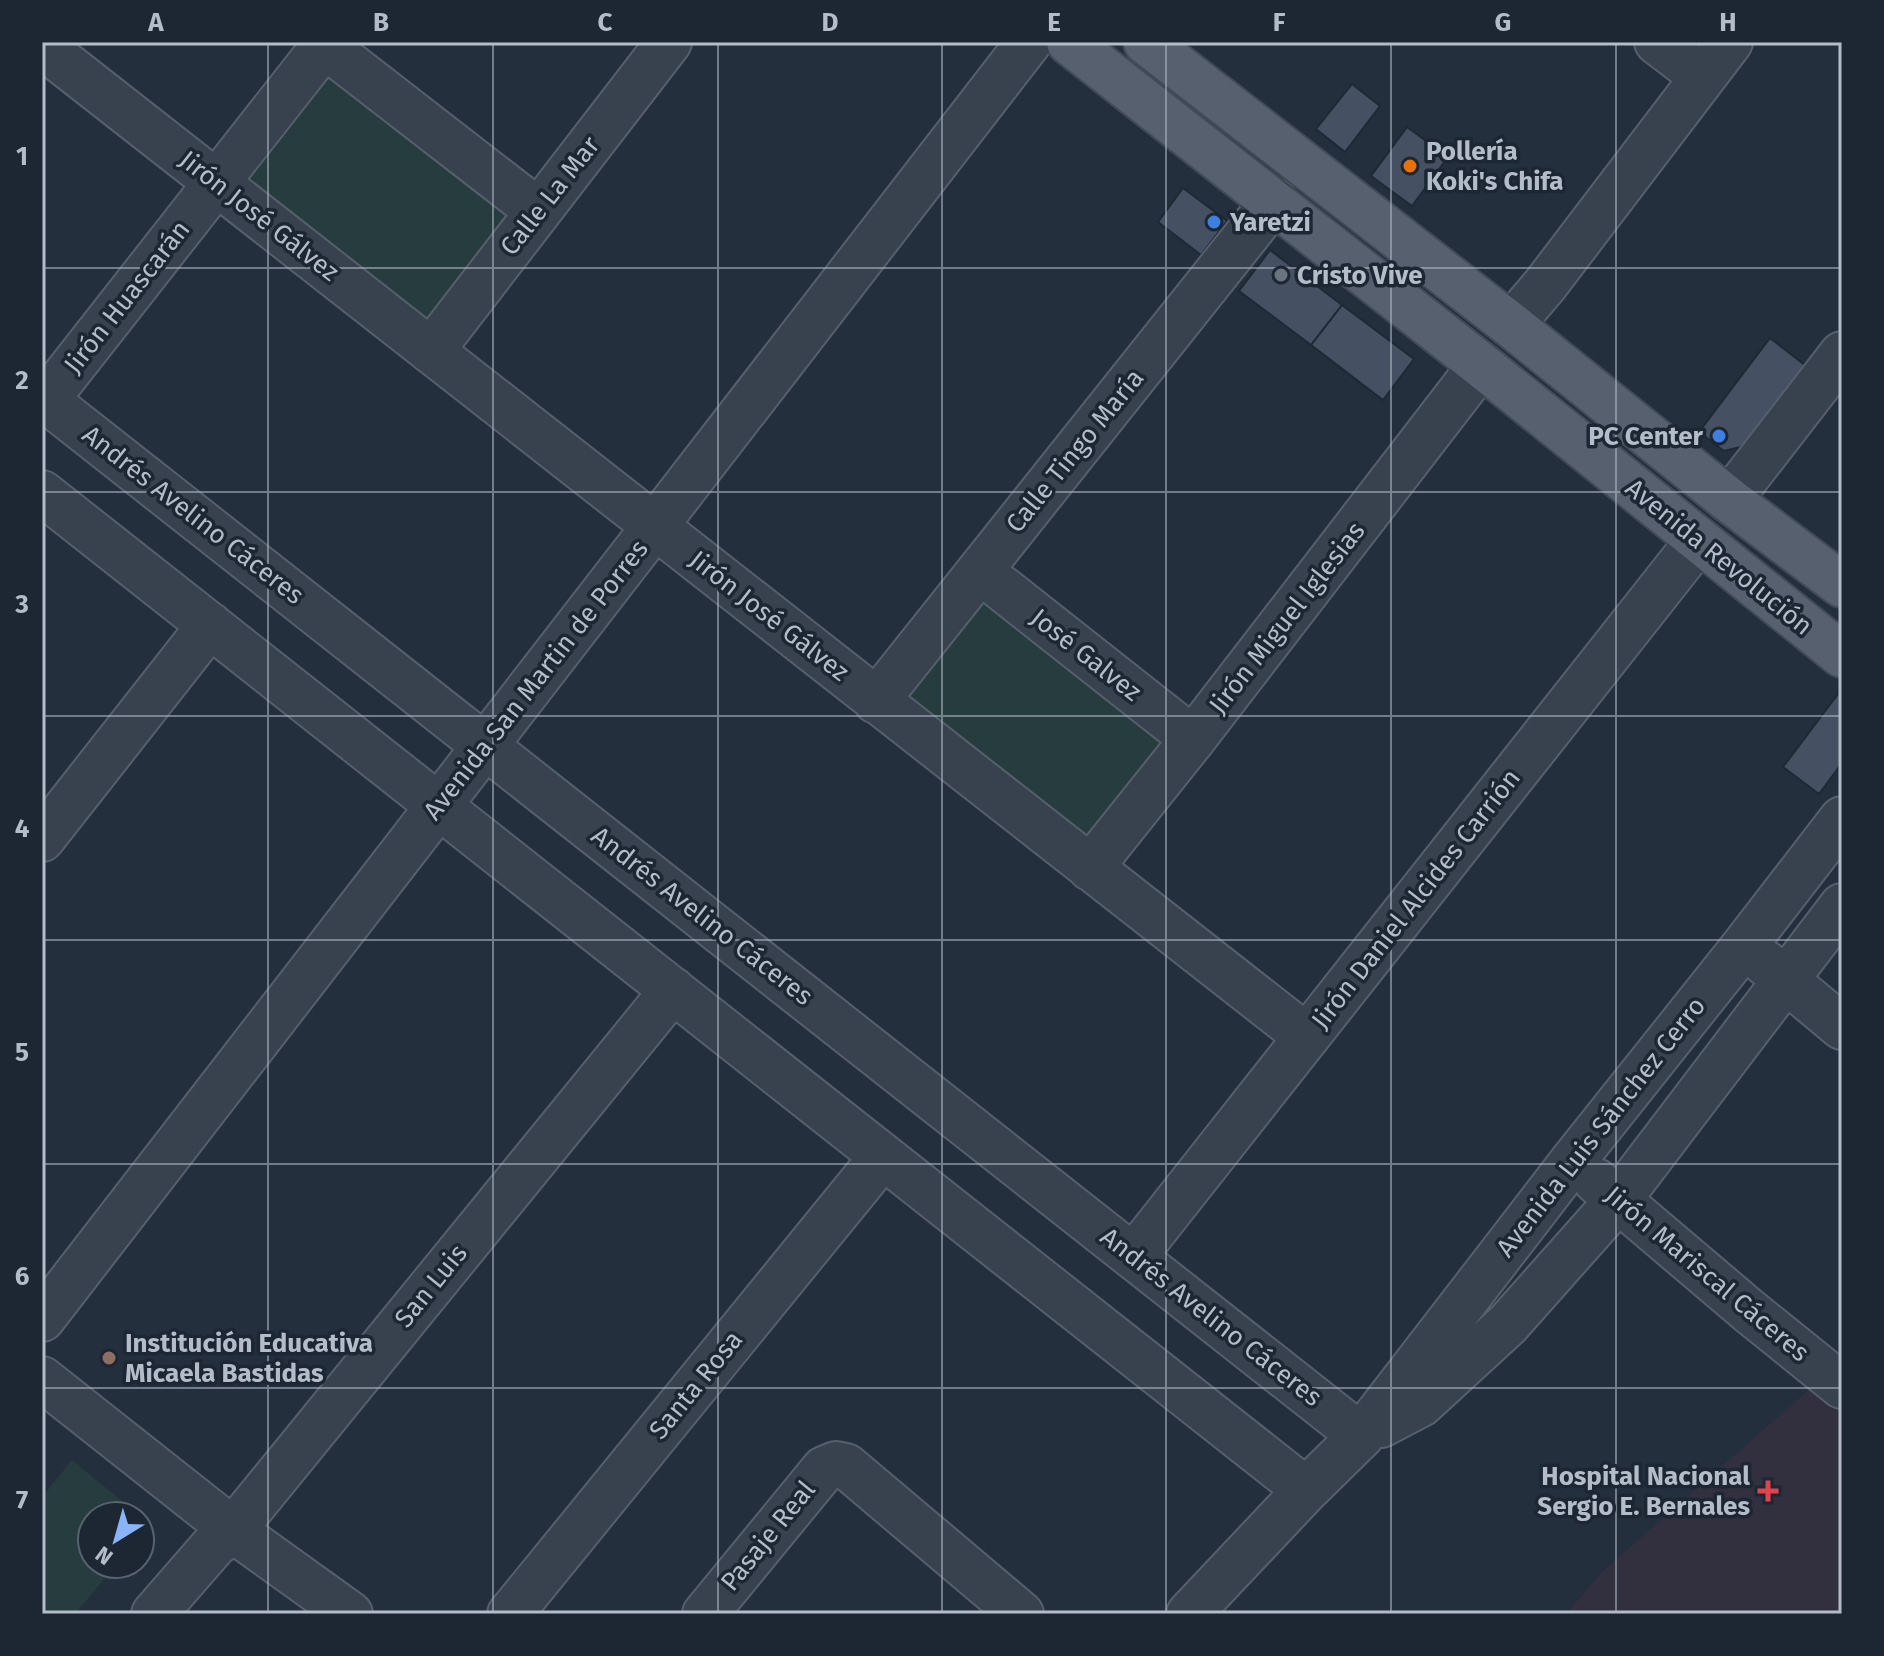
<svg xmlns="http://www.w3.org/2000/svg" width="1884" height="1656" font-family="'Fira Sans',sans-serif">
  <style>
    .medical { fill: #32303f }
    .green { fill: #263c3f }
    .building { fill: #455162; stroke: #1f2835; stroke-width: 2 }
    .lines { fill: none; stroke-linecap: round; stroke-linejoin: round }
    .minor-casing { stroke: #565f6c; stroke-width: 48 }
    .primary-casing { stroke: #414a57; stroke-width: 48 }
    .minor { stroke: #38414e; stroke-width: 44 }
    .primary { stroke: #56606e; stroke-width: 44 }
    .grid { fill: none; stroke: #b4bcc9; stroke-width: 2; stroke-opacity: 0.55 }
    .food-dot { fill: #e8710a; stroke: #1d2633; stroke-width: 3 }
    .shop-dot { fill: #3f7fe0; stroke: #1d2633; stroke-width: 3 }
    .worship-dot { fill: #6b7280; stroke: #1d2633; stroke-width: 3 }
    .education-dot { fill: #8d6e63; stroke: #1d2633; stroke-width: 3 }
    .health-dot { fill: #e0444e; stroke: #1d2633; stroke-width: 3 }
    .labels { text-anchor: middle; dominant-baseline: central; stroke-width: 7; stroke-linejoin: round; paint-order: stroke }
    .poi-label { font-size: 26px; font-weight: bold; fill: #b4bcc9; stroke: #1d2633; text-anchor: start }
    .street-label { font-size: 26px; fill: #b4bcc9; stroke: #1d2633 }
    .neatline { fill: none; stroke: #b4bcc9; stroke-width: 3 }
    .grid-label { font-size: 26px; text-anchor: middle; font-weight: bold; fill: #b4bcc9 }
  </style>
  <rect width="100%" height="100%" fill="#242f3e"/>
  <path class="medical" d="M1811,1388L1842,1410V1614H1566L1603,1571Z"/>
  <path class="green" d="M329,72L514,214L429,325L244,183Z
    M985,600L1166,744L1086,843L906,699Z
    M72,1460L140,1516H92V1564H117L75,1614H42V1497Z"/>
  <path class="building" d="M1352,84L1380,106L1345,152L1316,129Z
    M1407,127L1448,157L1412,206L1371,176Z
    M1183,188L1227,221L1201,255L1158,222Z
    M1270,250L1342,305L1311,345L1239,291Z
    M1342,305L1414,359L1383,400L1311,345Z
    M1770,338L1806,366L1745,446L1724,451L1699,432Z
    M1841,690L1842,763L1819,794L1783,767Z"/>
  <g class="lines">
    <defs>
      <path id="minor" d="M1657,42L1703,77
        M324,45L538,211
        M42,46L1307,1037
        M1511,325L1545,285L1730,42
        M431,351L669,42
        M42,397L1361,1436
        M46,400L327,42
        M42,493L1306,1490
        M1729,500L1842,354
        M980,571L1193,739
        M876,701L1274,201
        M42,839L210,625
        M1090,868L1193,739L1481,365
        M1764,962L1842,1027
        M1596,1181L1749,1311L1842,1386
        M1134,1256L1698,541
        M42,1319L1029,42
        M42,1379L233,1530L350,1614
        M1381,1425L1421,1404L1508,1324L1619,1199L1842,906
        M154,1614L214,1545L233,1530L673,990
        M510,1614L883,1156
        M705,1614L824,1469L836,1464L846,1466L1021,1614
        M1189,1614L1306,1490L1361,1436L1572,1162L1744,946L1842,819"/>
      <path id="primary" d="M1069,42L1481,365L1842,655
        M1146,42L1511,325L1729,500L1842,585"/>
    </defs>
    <use href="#minor" class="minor-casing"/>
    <use href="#primary" class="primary-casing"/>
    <use href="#minor" class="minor"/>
    <use href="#primary" class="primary"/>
  </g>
  <path class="grid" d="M268,42V1614M493,42V1614M718,42V1614M942,42V1614M1166,42V1614M1391,42V1614M1616,42V1614M42,268H1842M42,492H1842M42,716H1842M42,940H1842M42,1164H1842M42,1388H1842"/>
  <circle class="food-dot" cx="1410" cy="166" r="8"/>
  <g class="shop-dot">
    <circle cx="1214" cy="222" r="8"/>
    <circle cx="1719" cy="436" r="8"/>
  </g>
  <circle class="worship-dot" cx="1281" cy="275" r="8"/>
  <circle class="education-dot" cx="109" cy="1358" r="8"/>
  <path class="health-dot" d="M1764 1479h8v8h8v8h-8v8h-8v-8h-8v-8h8z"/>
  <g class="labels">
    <g class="poi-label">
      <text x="1426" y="151">Pollería<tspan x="1426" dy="30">Koki's Chifa</tspan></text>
      <text x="1230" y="222">Yaretzi</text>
      <text x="1297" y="275">Cristo Vive</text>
      <text x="1703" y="436" text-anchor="end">PC Center</text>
      <text x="125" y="1343">Institución Educativa<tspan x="125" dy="30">Micaela Bastidas</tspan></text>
      <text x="1750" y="1476" text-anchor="end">Hospital Nacional<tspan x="1750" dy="30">Sergio E. Bernales</tspan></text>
    </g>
    <g class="street-label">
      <text transform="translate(550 196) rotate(-52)">Calle La Mar</text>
      <text transform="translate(259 216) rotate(38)">Jirón José Gálvez</text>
      <text transform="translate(127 297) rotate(-52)">Jirón Huascarán</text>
      <text transform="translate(1075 451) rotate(-51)">Calle Tingo María</text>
      <text transform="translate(193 515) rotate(38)">Andrés Avelino Cáceres</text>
      <text transform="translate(1719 557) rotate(39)">Avenida Revolución</text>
      <text transform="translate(769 616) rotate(38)">Jirón José Gálvez</text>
      <text transform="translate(1287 618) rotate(-52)">Jirón Miguel Iglesias</text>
      <text transform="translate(1086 655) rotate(38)">José Galvez</text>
      <text transform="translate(536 680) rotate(-52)">Avenida San Martin de Porres</text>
      <text transform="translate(1416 899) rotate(-52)">Jirón Daniel Alcides Carrión</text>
      <text transform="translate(702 916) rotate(38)">Andrés Avelino Cáceres</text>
      <text transform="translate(1601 1127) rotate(-52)">Avenida Luis Sánchez Cerro</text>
      <text transform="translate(1707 1274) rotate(40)">Jirón Mariscal Cáceres</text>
      <text transform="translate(431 1286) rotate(-51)">San Luis</text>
      <text transform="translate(1211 1317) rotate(38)">Andrés Avelino Cáceres</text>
      <text transform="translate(696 1385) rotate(-51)">Santa Rosa</text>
      <text transform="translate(768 1536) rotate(-51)">Pasaje Real</text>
    </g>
  </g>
  <rect width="1884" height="1656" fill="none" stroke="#1d2633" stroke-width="88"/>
  <g transform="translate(116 1540) rotate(217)"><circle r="38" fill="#1d2633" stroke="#59626f" stroke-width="2"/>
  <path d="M0-6L14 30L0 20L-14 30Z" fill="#8ab4f8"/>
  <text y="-12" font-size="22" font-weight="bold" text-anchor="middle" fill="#b4bcc9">N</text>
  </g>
  <rect x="44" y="44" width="1796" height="1568" class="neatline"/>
  <g class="grid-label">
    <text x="156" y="31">A</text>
    <text x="381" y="31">B</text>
    <text x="605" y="31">C</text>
    <text x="830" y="31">D</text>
    <text x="1054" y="31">E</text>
    <text x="1279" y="31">F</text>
    <text x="1503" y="31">G</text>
    <text x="1728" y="31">H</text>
    <text x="22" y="165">1</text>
    <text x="22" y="389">2</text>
    <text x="22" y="613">3</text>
    <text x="22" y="837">4</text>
    <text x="22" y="1061">5</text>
    <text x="22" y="1285">6</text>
    <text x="22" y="1509">7</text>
  </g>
</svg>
